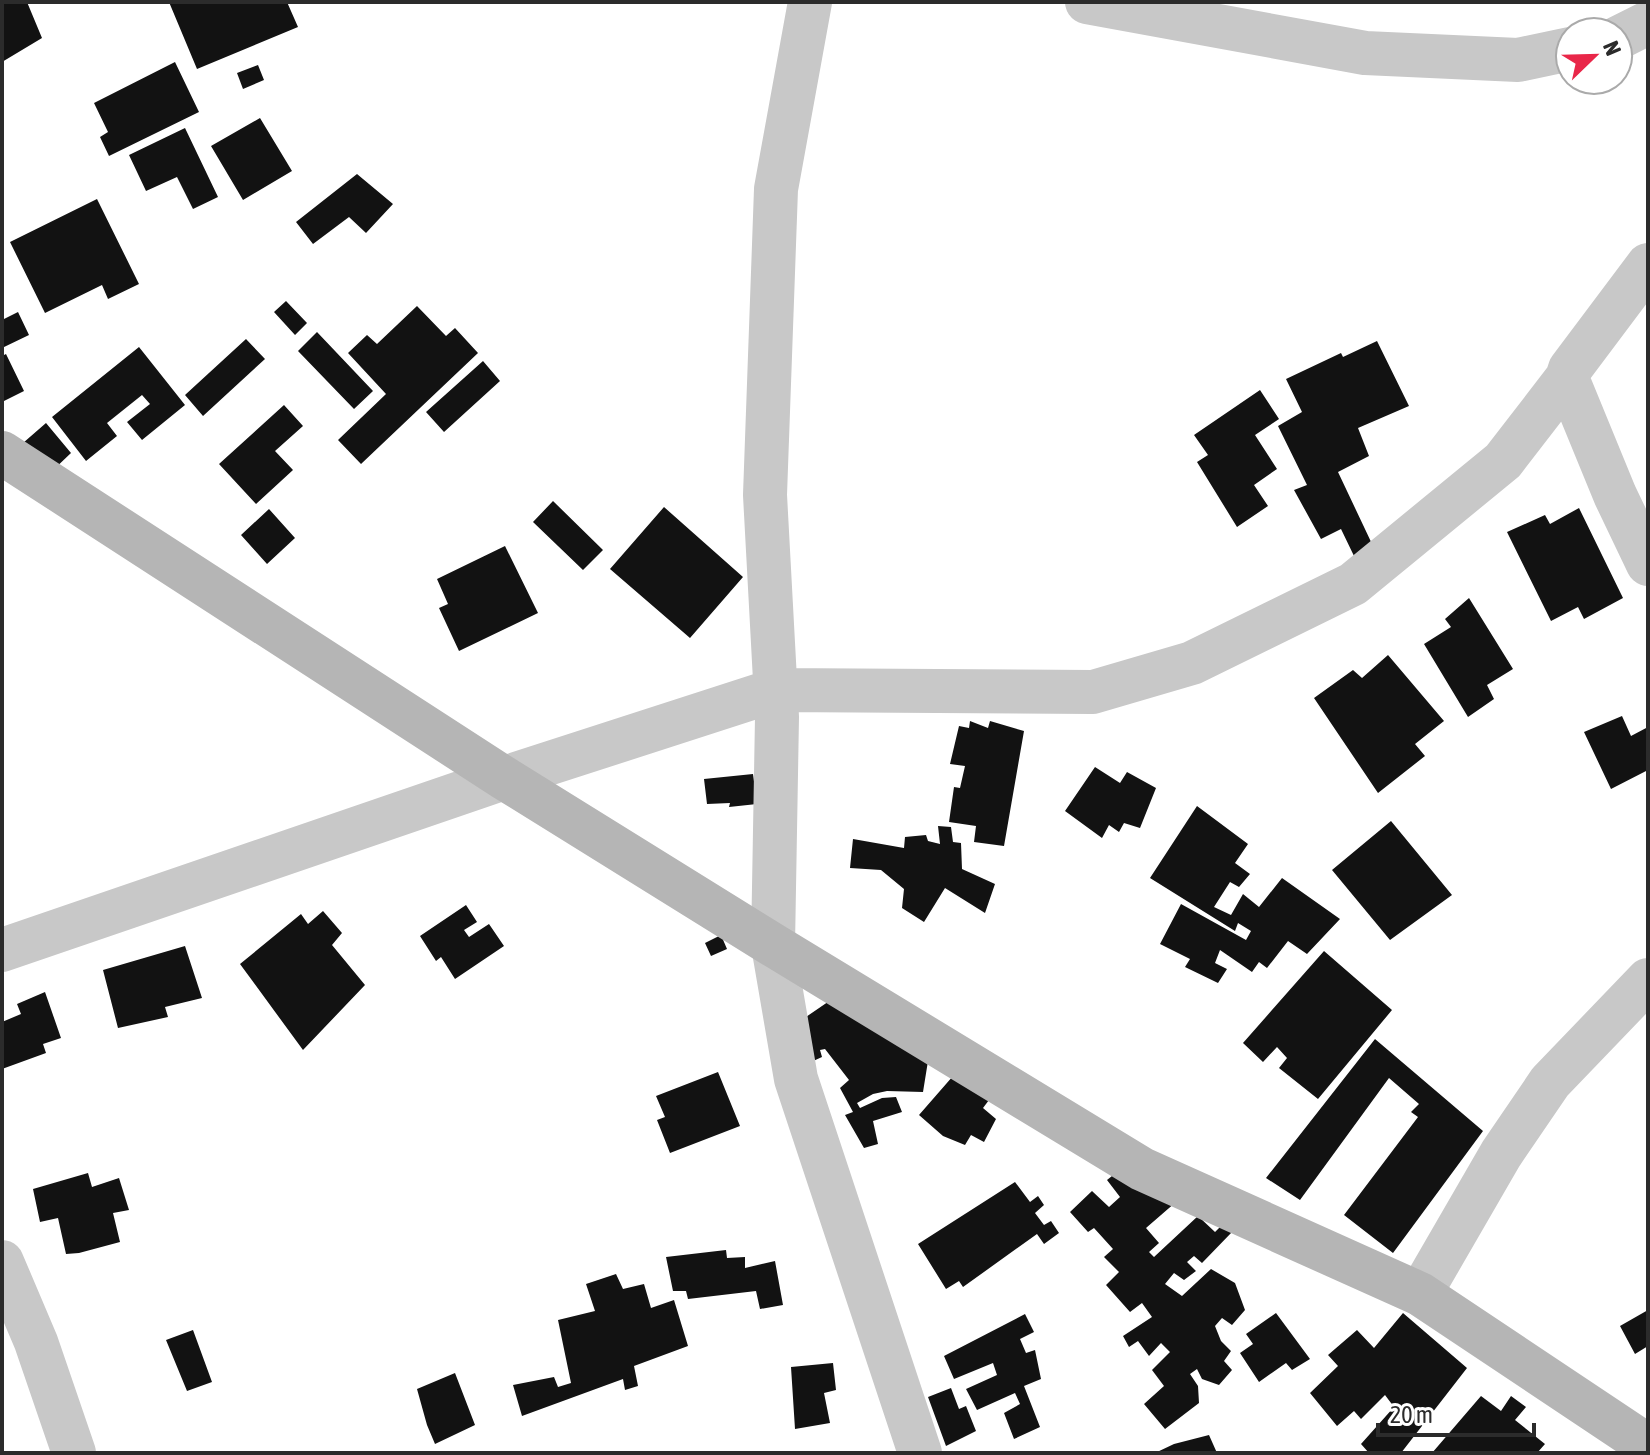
<svg xmlns="http://www.w3.org/2000/svg" width="1650" height="1455" font-family="'Asap Condensed',sans-serif">
  <style>
    .building { fill: #121212 }
    .lines { fill: none; stroke-linecap: round; stroke-linejoin: round }
    .street { stroke: #c8c8c8; stroke-width: 44 }
    .secondary { stroke: #b5b5b5; stroke-width: 44 }
  </style>
  <rect width="100%" height="100%" fill="#fff"/>
  <path class="building" d="M2,2H27L42,38L2,62Z
    M169,2H287L298,27L197,69Z
    M175,62L199,112L109,156L100,137L108,132L94,103Z
    M258,65L264,80L243,89L237,73Z
    M260,118L292,171L243,200L211,146Z
    M185,128L218,197L193,209L177,177L146,191L129,155Z
    M357,174L393,204L366,233L349,217L313,244L296,222Z
    M97,199L139,284L108,299L102,285L45,313L10,242Z
    M286,301L307,323L295,335L274,312Z
    M417,306L446,336L455,328L478,353L361,464L338,440L386,394L348,353L367,335L377,344Z
    M18,312L29,335L2,348V320Z
    M317,332L373,391L354,409L298,351Z
    M246,339L265,359L203,416L185,395Z
    M1377,341L1409,406L1358,428L1369,456L1338,472L1373,546L1354,556L1341,529L1321,539L1294,490L1307,485L1278,426L1302,412L1286,379L1341,353L1343,357Z
    M139,347L185,405L142,440L127,422L150,404L142,395L107,423L117,436L86,461L52,417Z
    M6,354L24,391L2,402V356Z
    M483,361L500,381L444,432L426,412Z
    M1260,390L1279,419L1255,435L1277,469L1254,485L1268,506L1237,527L1197,462L1208,455L1194,435Z
    M284,405L303,426L275,451L293,470L256,504L219,464Z
    M46,423L71,453L50,473L23,443Z
    M553,501L603,550L583,570L533,522Z
    M664,507L743,577L690,638L610,569Z
    M1579,508L1623,598L1584,619L1578,607L1551,621L1507,532L1545,515L1550,524Z
    M269,509L295,538L267,564L241,535Z
    M505,546L538,613L459,651L439,608L448,604L437,579Z
    M1469,598L1513,669L1487,685L1494,699L1468,717L1424,644L1451,627L1445,619Z
    M1388,655L1444,721L1415,744L1425,756L1378,793L1314,698L1353,670L1362,678Z
    M1622,716L1631,736L1648,727V770L1611,789L1584,732Z
    M970,721L988,728L990,721L1024,731L1004,846L974,842L976,826L949,822L954,787L960,788L965,766L950,764L959,726L969,728Z
    M1095,767L1120,783L1127,772L1156,788L1140,828L1124,823L1119,832L1109,825L1102,838L1065,811Z
    M753,774L757,804L729,807L730,803L707,804L704,779Z
    M1197,806L1248,844L1235,863L1250,874L1239,887L1230,882L1214,907L1231,915L1243,894L1259,907L1282,878L1340,919L1307,954L1288,941L1267,968L1259,962L1252,972L1220,950L1215,963L1227,969L1218,983L1185,967L1190,959L1160,944L1181,904L1246,940L1251,931L1238,923L1235,931L1150,878Z
    M1391,821L1452,895L1390,940L1332,870Z
    M938,826L951,827L953,842L961,843L962,869L995,884L985,913L945,888L924,922L902,908L904,889L881,870L850,868L853,839L904,848L905,837L926,835L928,841L940,844Z
    M466,905L477,922L464,930L469,937L489,924L504,946L455,979L441,957L436,961L420,936Z
    M323,911L342,933L332,945L365,985L303,1050L240,964L301,914L308,924Z
    M721,935L727,949L711,956L705,943Z
    M185,946L202,998L165,1007L168,1017L118,1028L103,970Z
    M1324,951L1392,1010L1318,1099L1279,1068L1287,1058L1277,1047L1263,1062L1243,1043Z
    M45,992L61,1038L43,1044L46,1053L2,1069V1022L21,1014L17,1004Z
    M841,993L928,1061L923,1092L887,1091L873,1094L857,1103L860,1108L882,1098L896,1097L902,1112L873,1121L878,1144L864,1148L845,1115L853,1112L840,1088L849,1080L825,1049L820,1050L822,1057L811,1062L803,1019Z
    M1375,1039L1483,1131L1393,1253L1344,1215L1418,1117L1411,1112L1419,1104L1389,1078L1300,1200L1266,1178Z
    M718,1072L740,1126L670,1153L657,1120L665,1117L656,1096Z
    M953,1076L989,1100L983,1108L996,1119L984,1142L971,1135L965,1145L943,1136L919,1115Z
    M1117,1172L1176,1202L1146,1228L1159,1243L1149,1252L1154,1257L1198,1216L1215,1232L1225,1222L1233,1231L1202,1263L1194,1256L1187,1262L1196,1271L1184,1280L1174,1273L1165,1284L1182,1296L1211,1269L1235,1283L1245,1310L1232,1325L1222,1318L1215,1326L1221,1341L1231,1351L1224,1361L1232,1370L1219,1385L1202,1379L1197,1369L1190,1374L1198,1386L1199,1403L1165,1429L1144,1404L1164,1386L1152,1370L1170,1352L1161,1343L1149,1356L1138,1341L1129,1347L1123,1336L1152,1317L1142,1303L1130,1312L1106,1285L1119,1272L1104,1257L1113,1249L1094,1228L1088,1232L1070,1212L1092,1191L1109,1207L1120,1197L1107,1180Z
    M88,1173L92,1187L119,1178L129,1210L113,1213L120,1242L79,1253L66,1254L58,1218L40,1222L33,1189Z
    M1015,1182L1030,1202L1038,1196L1044,1205L1035,1213L1044,1225L1051,1221L1059,1233L1044,1244L1037,1234L963,1287L959,1281L946,1289L918,1244Z
    M726,1250L727,1258L745,1257V1268L775,1261L783,1305L760,1309L756,1291L688,1299L686,1291H673L666,1257Z
    M616,1274L623,1289L644,1284L651,1308L674,1300L688,1346L634,1366L638,1386L625,1390L623,1379L522,1416L513,1385L554,1377L558,1387L571,1383L558,1320L595,1311L586,1284Z
    M1648,1310V1346L1635,1354L1620,1326Z
    M1276,1313L1310,1359L1292,1370L1286,1363L1259,1382L1240,1353L1253,1344L1246,1334Z
    M1403,1313L1467,1368L1401,1453H1369L1361,1444L1394,1407L1385,1395L1361,1419L1354,1411L1337,1426L1310,1393L1338,1366L1328,1355L1357,1330L1374,1348Z
    M1025,1314L1034,1332L1020,1339L1026,1353L1035,1350L1041,1379L1024,1386L1040,1427L1014,1439L1004,1413L1020,1404L1015,1393L977,1410L966,1389L997,1375L993,1363L954,1379L944,1356Z
    M193,1330L212,1382L187,1391L166,1340Z
    M833,1363L836,1390L824,1393L830,1423L795,1429L791,1367Z
    M455,1373L475,1425L435,1444L427,1425L417,1389Z
    M951,1388L959,1409L966,1406L976,1431L946,1446L928,1397Z
    M1481,1396L1501,1411L1511,1396L1526,1407L1515,1420L1545,1444L1537,1453H1432Z
    M1209,1435L1217,1453H1155L1174,1444Z"/>
  <g class="lines">
    <path class="street" d="M810,2L776,189L765,495L777,717L773,945L796,1079L920,1453
      M1087,2L1365,53L1518,60L1570,49
      M1618,38L1648,23
      M1567,378L1615,495L1648,564
      M2,950L504,778L776,690L1093,692L1192,663L1353,584L1503,461L1567,378L1570,369L1648,265
      M2,1262L36,1342L74,1453
      M1420,1294L1501,1154L1550,1082L1648,980"/>
    <path class="secondary" d="M2,453L504,778L773,945L1142,1169L1420,1294L1648,1446"/>
  </g>
  <rect width="1650" height="1455" fill="none" stroke="#2b2b2b" stroke-width="8"/>
  <g transform="translate(1594 56) rotate(67)"><circle r="38" fill="#ffffff" stroke="#aaaaaa" stroke-width="2"/>
  <path d="M0-6L14 30L0 20L-14 30Z" fill="#e92749"/>
  <text y="-12" font-size="22" font-weight="bold" text-anchor="middle" fill="#2b2b2b">N</text>
  </g>
  <path d="M1378 1423v12h156v-12" fill="none" stroke="#2b2b2b" stroke-width="4"/>
  <text x="1390" y="1423" font-size="24" fill="#2b2b2b" stroke="#ffffff" stroke-width="6" paint-order="stroke">20 m</text>
</svg>
